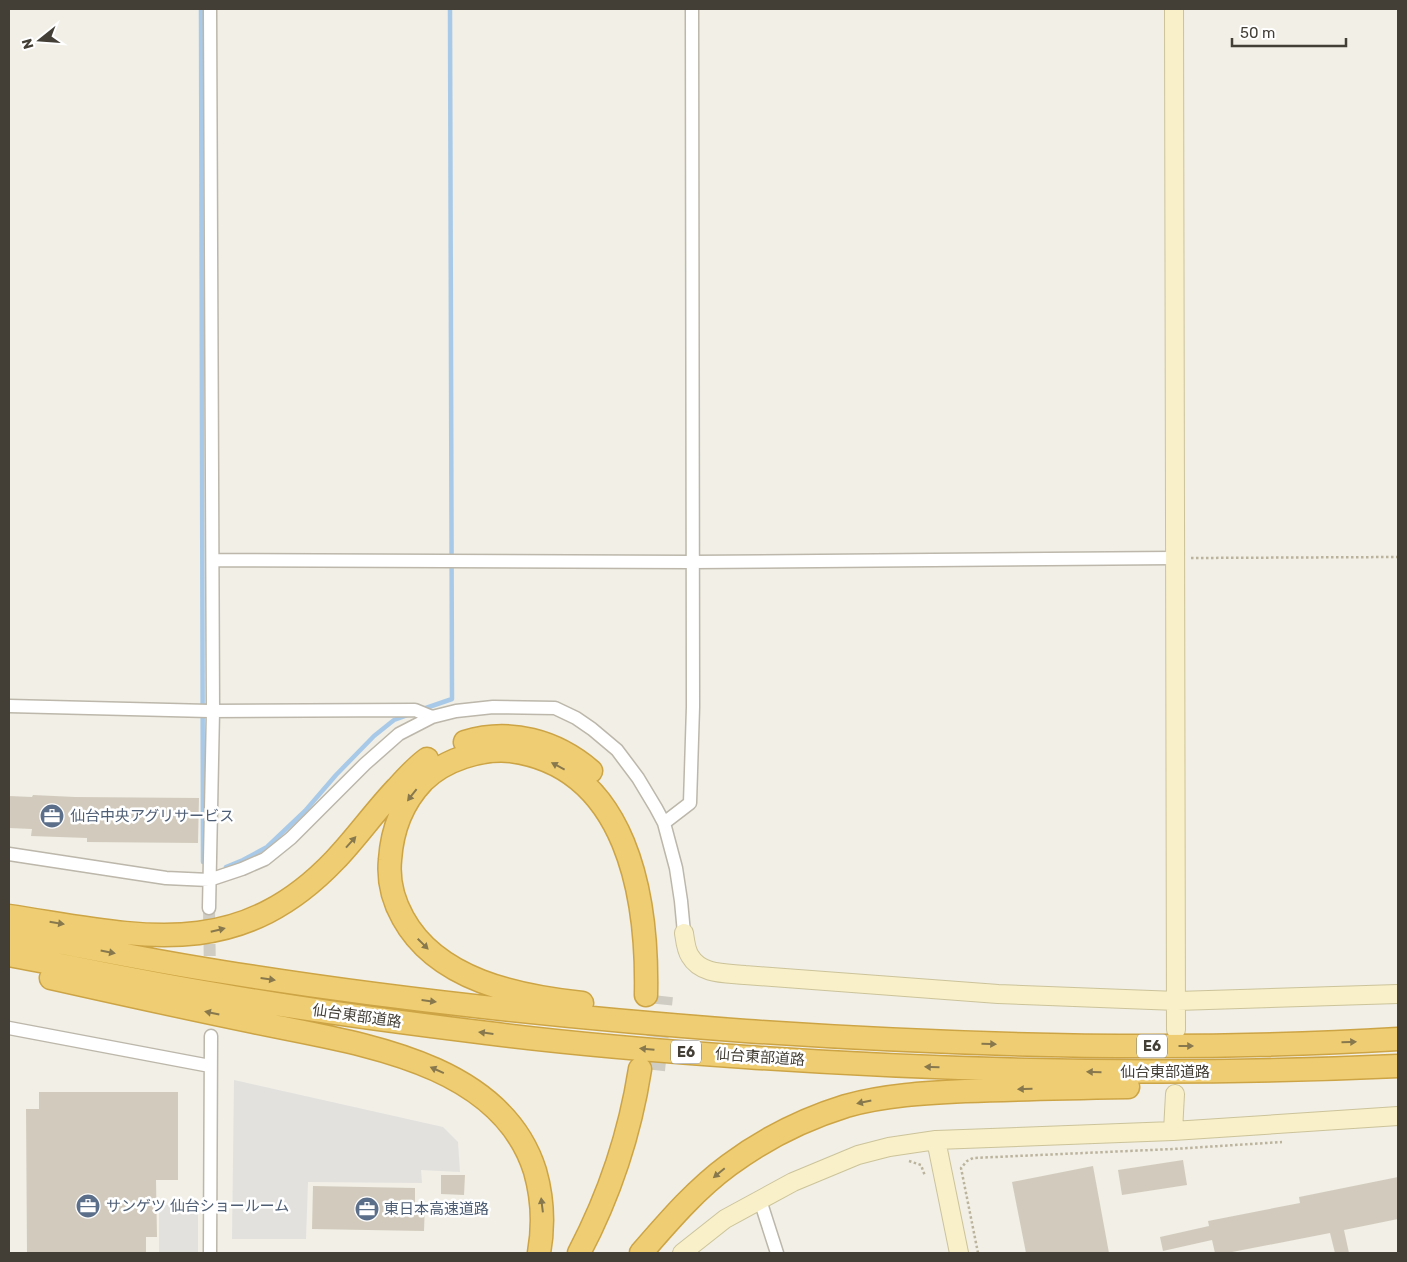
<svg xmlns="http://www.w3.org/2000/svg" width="1407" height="1262" font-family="Rubik,'Noto Sans JP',sans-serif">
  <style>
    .parking { fill: #e3e1de }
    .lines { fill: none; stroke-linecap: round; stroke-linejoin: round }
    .stream { stroke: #a8cae8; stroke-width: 4.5 }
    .building { fill: #d2cbbd }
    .street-tunnel { stroke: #ceccc3; stroke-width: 12; stroke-dasharray: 12 6; stroke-linecap: butt }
    .highway-tunnel { stroke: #ceccc3; stroke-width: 22; stroke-dasharray: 22 11; stroke-linecap: butt }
    .street-casing { stroke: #bcb7aa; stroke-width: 15 }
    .secondary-casing { stroke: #ccc39a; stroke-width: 20 }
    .highway-casing { stroke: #cda445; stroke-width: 25 }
    .path { stroke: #bcb39c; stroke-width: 2.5; stroke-dasharray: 2.5 2.5; stroke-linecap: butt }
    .street { stroke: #fff; stroke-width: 12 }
    .secondary { stroke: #f9f0c9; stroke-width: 18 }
    .highway { stroke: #efce73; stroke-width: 22 }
    .oneway { fill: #88784e }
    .labels { text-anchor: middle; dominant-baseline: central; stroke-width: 5; stroke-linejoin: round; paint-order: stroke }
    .shield { fill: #fff; stroke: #7b7972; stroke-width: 1 }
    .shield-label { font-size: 14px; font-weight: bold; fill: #433f36 }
    .service-label { font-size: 15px; fill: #4e5e75; stroke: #fff; text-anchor: start }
    .street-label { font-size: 15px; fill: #433f36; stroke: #fff }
  </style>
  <rect width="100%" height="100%" fill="#f1efe6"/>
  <path class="parking" d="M234,1080L443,1127L458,1142L460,1172L421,1170L422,1183L308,1182L306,1239H232Z
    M159,1205H198V1253H159Z"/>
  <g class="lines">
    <path class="stream" d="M201,9L203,862
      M423,709L452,699L450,9
      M226,867L243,860L267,847L305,811L336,775L374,736L394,720L408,715"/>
  </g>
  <path class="building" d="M33,795L75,797L199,798L198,843L87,842V838L31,836L32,829L9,828V796L32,797Z
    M39,1092H178V1180H156L157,1237H146V1253H27L26,1109H39Z
    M1183,1160L1187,1185L1122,1195L1118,1170Z
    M1093,1166L1109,1253H1026L1012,1182Z
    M441,1175H465L464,1195L441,1194Z
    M1398,1177V1219L1344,1230L1349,1253H1335L1330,1233L1227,1253H1215L1212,1240L1163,1251L1160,1237L1209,1226L1208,1221L1300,1203L1299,1197Z
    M313,1186L415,1188V1203H425L424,1231L312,1229Z"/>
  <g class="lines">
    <path class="street-tunnel" d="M209,908L210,976"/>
    <path class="highway-tunnel" d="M654,1070L662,996"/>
    <defs>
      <path id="street" d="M213,560L692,562L1174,558
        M9,706L209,711L415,710L432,717
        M664,823L690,803L693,707L692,9
        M9,854L166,878L209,880L242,869L265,859L291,838L365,764L399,734L432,717L456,711L493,707L555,708L576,718L592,729L617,750L638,778L656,808L664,823L676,868L681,901L684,933
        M209,908L213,711L210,9
        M9,1028L210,1066
        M760,1200L777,1253
        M210,1253L211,1036"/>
      <path id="secondary" d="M1174,9L1176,1030
        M684,933C685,940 686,950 690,956C701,975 726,973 745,975L998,994L1177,1001L1398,994
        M1173,1131L1175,1094
        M936,1140L959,1253
        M682,1253L725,1219L793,1182L858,1155L889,1147L936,1140L1173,1131L1398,1116"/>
      <path id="highway" d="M465,742C510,728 556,741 591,771
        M9,916C136,935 235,965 335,860C357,837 375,811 397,788C406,778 416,767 427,759
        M9,933C80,946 151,961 223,972C396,1000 571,1018 746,1031C963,1046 1181,1052 1398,1039
        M9,955C78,968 147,983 216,994C306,1010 396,1022 487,1033C573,1044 659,1051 746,1057C963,1072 1181,1076 1398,1066
        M51,978C118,993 186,1008 254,1022C352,1043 500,1059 535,1171C543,1199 544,1225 539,1253
        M582,1003C517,996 437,980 403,918C393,900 388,880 390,860C392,830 402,803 423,781C444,760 481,748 511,751C628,767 648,898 646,995
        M579,1253C609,1196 630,1133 640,1069
        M641,1253C668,1222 695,1190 729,1165C764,1139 804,1119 846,1106C885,1095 926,1093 966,1091C1020,1089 1074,1088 1128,1087"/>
    </defs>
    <use href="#street" class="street-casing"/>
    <use href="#secondary" class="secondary-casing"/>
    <use href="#highway" class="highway-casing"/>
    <path class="path" d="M1191,558L1398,557
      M909,1161L921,1165L925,1176
      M978,1253L961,1168L967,1161L973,1158L1173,1149L1282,1142"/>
    <use href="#street" class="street"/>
    <use href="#secondary" class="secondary"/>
    <use href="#highway" class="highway"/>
  </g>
  <defs><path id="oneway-solid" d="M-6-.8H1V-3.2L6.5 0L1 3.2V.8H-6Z" transform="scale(1.25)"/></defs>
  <g class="oneway">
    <use href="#oneway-solid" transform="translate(558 766) rotate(-152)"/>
    <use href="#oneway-solid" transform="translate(412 795) rotate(128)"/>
    <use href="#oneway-solid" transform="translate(351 842) rotate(-48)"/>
    <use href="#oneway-solid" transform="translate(57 923) rotate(9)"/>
    <use href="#oneway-solid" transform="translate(218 930) rotate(-14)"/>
    <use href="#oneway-solid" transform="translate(423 944) rotate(45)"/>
    <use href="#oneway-solid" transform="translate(108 952) rotate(11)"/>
    <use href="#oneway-solid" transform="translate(268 979) rotate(8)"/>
    <use href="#oneway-solid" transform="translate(429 1001) rotate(7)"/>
    <use href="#oneway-solid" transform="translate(212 1013) rotate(-168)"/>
    <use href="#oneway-solid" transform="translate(486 1033) rotate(-173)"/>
    <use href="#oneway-solid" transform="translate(1349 1042) rotate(-2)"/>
    <use href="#oneway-solid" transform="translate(989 1044) rotate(2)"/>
    <use href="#oneway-solid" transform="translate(1186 1046)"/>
    <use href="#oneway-solid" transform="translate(647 1049) rotate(-175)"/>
    <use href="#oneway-solid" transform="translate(932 1067) rotate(-178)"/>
    <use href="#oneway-solid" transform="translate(437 1070) rotate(-156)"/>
    <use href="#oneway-solid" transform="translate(1094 1072) rotate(-179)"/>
    <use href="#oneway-solid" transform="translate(1025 1089) rotate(179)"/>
    <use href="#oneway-solid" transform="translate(864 1102) rotate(168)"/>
    <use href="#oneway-solid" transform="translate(719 1173) rotate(140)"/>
    <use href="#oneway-solid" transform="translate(542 1205) rotate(-97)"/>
  </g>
  <defs>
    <symbol id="office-disc" viewBox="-11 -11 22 22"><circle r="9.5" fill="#5c6f8a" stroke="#fff"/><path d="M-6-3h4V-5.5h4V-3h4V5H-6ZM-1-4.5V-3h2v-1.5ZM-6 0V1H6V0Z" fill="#fff"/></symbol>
  </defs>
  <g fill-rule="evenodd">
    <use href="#office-disc" x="38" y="802" width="28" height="28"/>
    <use href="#office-disc" x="74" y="1192" width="28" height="28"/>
    <use href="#office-disc" x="353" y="1195" width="28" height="28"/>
  </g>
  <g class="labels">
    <g class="shield">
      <rect x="1137" y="1034.5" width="30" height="23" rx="4"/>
      <rect x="671" y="1040.5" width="30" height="23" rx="4"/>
    </g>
    <g class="shield-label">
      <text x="1152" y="1046">E6</text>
      <text x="686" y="1052">E6</text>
    </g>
    <g class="service-label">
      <text x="70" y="816">仙台中央アグリサービス</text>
      <text x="106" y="1206">サンゲツ 仙台ショールーム</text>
      <text x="384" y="1209">東日本高速道路</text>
    </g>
    <g class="street-label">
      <text transform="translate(357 1016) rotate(8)">仙台東部道路</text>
      <text transform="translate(760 1057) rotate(4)">仙台東部道路</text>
      <text x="1165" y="1072">仙台東部道路</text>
    </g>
  </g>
  <rect width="1407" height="1262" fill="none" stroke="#433f36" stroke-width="20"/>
  <g transform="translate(40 40) rotate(253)" stroke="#ffffff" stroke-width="4" paint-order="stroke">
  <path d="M0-4L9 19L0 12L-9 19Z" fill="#433f36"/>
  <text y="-8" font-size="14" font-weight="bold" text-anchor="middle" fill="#433f36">N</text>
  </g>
  <path d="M1232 38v8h114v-8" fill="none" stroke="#433f36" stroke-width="2.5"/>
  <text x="1240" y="38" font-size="15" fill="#433f36" stroke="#ffffff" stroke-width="4" paint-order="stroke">50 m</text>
</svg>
